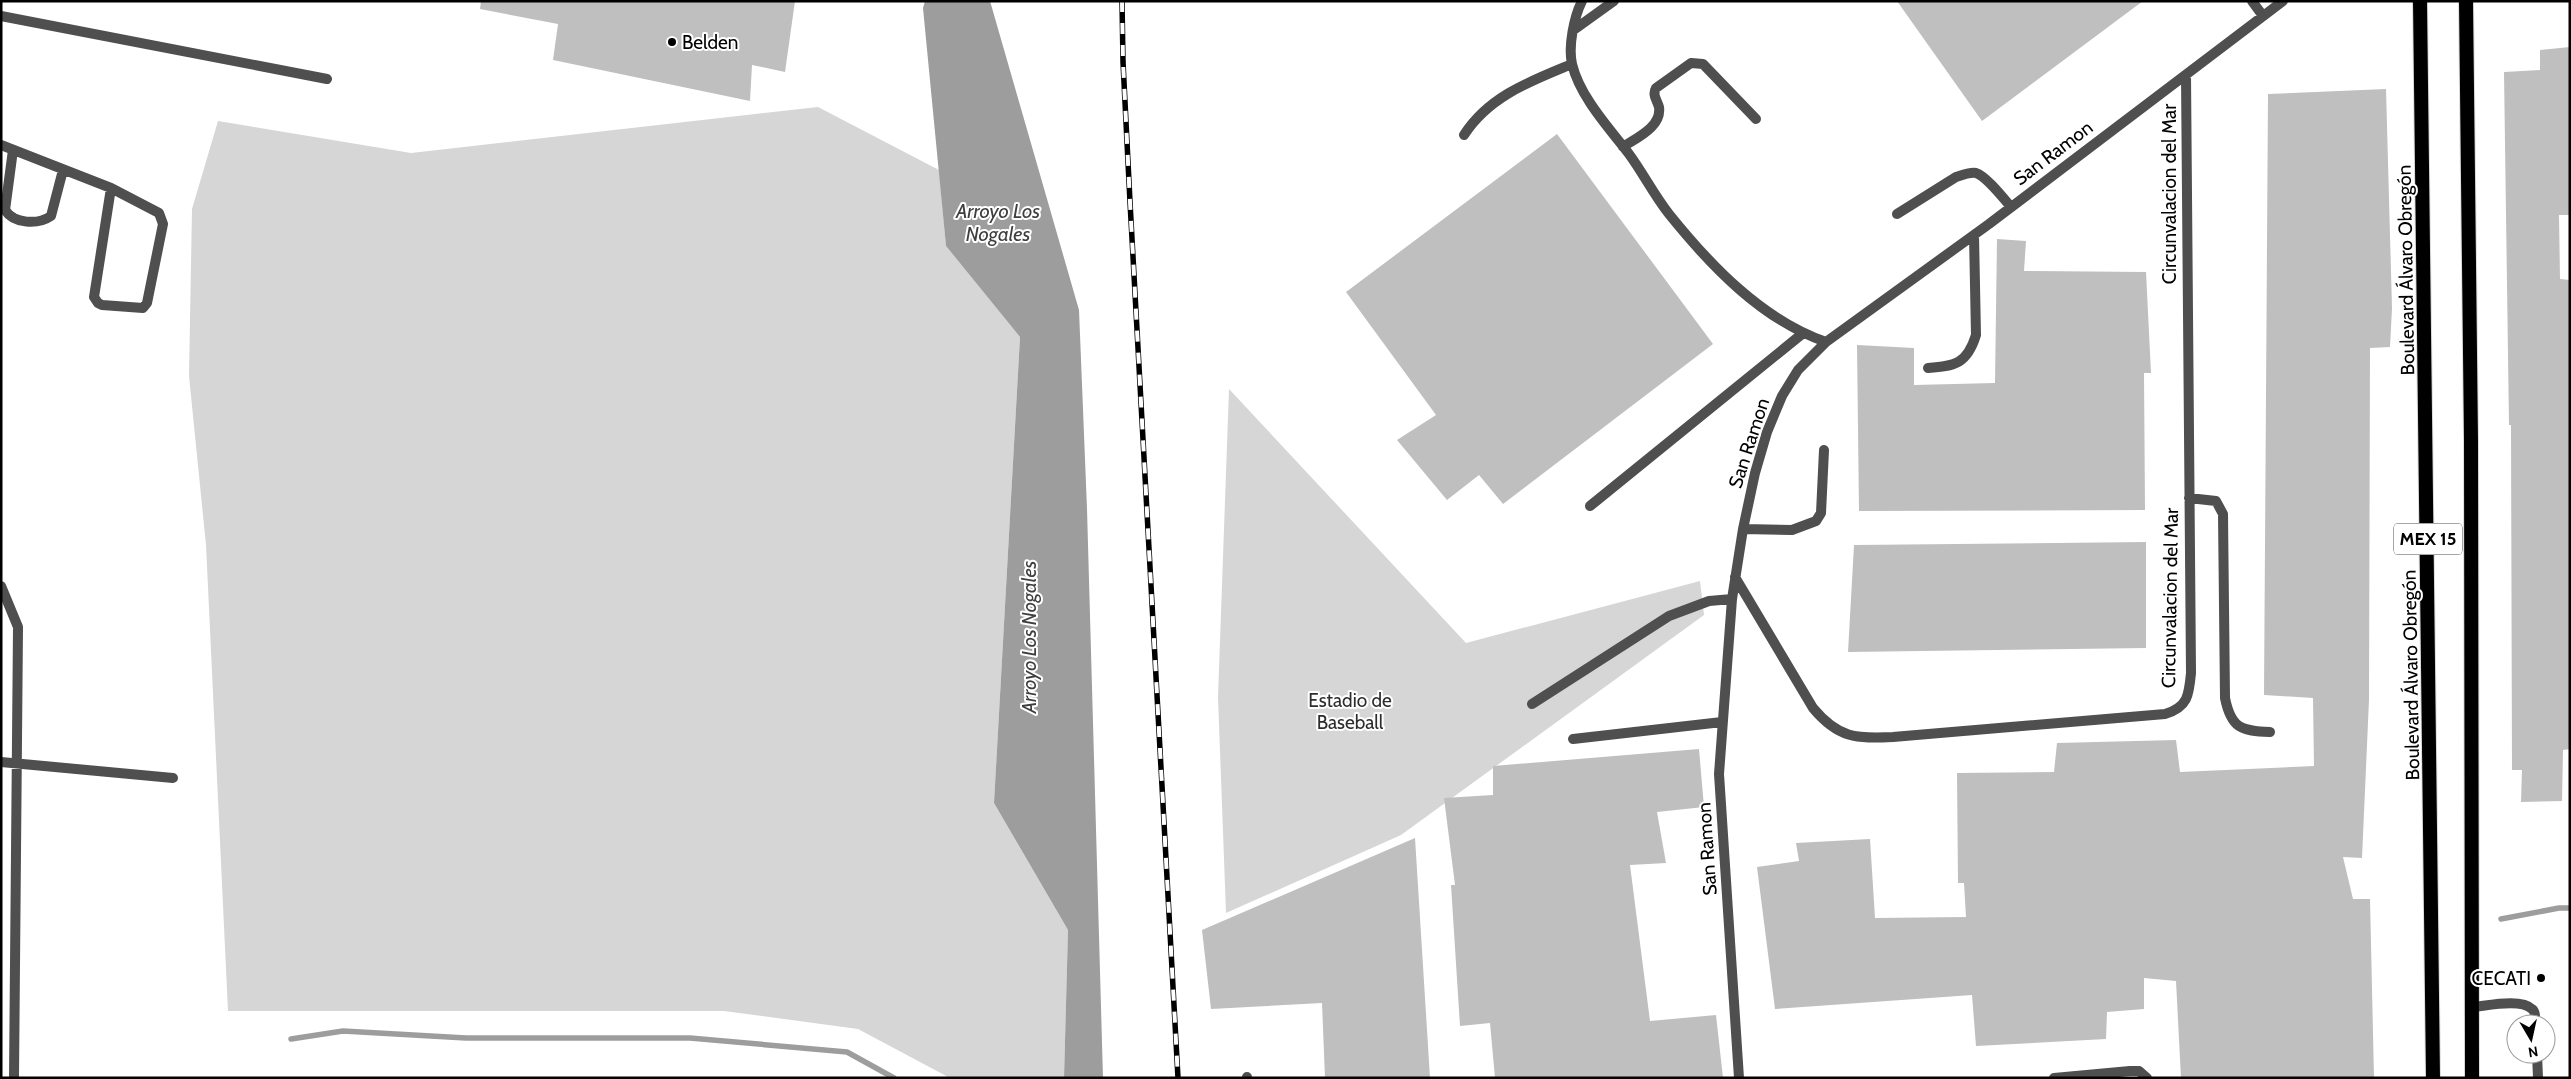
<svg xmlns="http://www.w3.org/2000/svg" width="2571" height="1079" font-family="Cabin,sans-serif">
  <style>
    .green { fill: #d6d6d6 }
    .water { fill: #9d9d9d }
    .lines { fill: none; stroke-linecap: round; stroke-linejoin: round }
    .stream { stroke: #9d9d9d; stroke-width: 5.5 }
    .building { fill: #bfbfbf }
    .trunk-casing { stroke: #dbdbdb; stroke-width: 16 }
    .service { stroke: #4f4f4f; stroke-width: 10 }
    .trunk { stroke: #000; stroke-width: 14 }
    .rail-casing { stroke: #000; stroke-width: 5.5 }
    .rail { stroke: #fff; stroke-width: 4; stroke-dasharray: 11; stroke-linecap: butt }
    .poi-dot { fill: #000; stroke: #fff; stroke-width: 2 }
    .labels { text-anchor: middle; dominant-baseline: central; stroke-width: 4; stroke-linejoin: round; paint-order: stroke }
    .shield { fill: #fff; stroke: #4c4c4c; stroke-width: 1 }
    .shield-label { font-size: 18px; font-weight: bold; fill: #000 }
    .poi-label { font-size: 19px; fill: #000; stroke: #fff; text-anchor: start }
    .street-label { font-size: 19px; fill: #000; stroke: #fff }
    .park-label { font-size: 19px; fill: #2d2d2d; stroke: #fff }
    .water-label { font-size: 20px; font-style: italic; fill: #3e3e3e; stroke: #fff }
  </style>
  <rect width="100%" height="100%" fill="#fff"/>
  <path class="green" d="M818,107L939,170L946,246L1020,337L994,803L1068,930L1064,1078H950L858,1029L724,1011H228L206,545L189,376L192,209L218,121L411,153Z
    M1229,389L1466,643L1700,581L1704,615L1401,835L1226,913L1218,697Z"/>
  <path class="water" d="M925,1H990L1079,310L1087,509L1103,1078H1064L1068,930L994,803L1020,337L946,246L923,8Z"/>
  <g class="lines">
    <path class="stream" d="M2501,919L2559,908H2570
      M291,1039L343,1031L466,1038H690L847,1052L894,1078"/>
  </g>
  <path class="building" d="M481,1H795L785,72L752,65L750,101L553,60L558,24L480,9Z
    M1897,1H2143L1982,121Z
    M2570,47V215H2559L2560,279L2570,280V749L2563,750L2562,801L2521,802L2522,770H2512L2511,425H2509L2504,72L2540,70V50Z
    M2386,89L2392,308L2390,347L2370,348L2369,700L2362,858L2343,857L2353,899H2370L2374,1078H2181L2176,981L2144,978V1009L2107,1012L2106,1039L1976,1046L1972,995L1775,1009L1757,867L1799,861L1796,843L1870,839L1875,918L1966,917L1964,883H1958L1957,773L2054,772L2057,743L2176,740L2180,772L2314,766L2313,698L2264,695L2268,94Z
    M1557,134L1713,344L1503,504L1479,475L1447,500L1397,440L1436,415L1346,292Z
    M1997,239L2026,241L2024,271L2146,272L2151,373H2144L2145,510L1859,511L1857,345L1914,348V385L1995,383Z
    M2146,542V648L1848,652L1854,545Z
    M1699,749L1704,807L1657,812L1666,863L1630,865L1650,1021L1716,1015L1723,1078H1495L1490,1023L1460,1026L1451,885H1455L1444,798L1493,795V766Z
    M1415,838L1430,1078H1325L1322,1003L1211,1009L1202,930Z"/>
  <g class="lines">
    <defs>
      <path id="trunk" d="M2420,1L2433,1078
        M2466,1L2471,440L2472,1078"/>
    </defs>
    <use href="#trunk" class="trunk-casing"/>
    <path class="service" d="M1582,1C1574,17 1568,46 1572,64C1580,97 1609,128 1629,154C1643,173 1654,195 1669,214C1710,265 1762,320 1826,342
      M2252,1L2263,16
      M1,16L327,79
      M1575,29L1614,1
      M1464,135C1489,96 1531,81 1572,64
      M1,145L111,188L159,213L163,224L147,303L143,308L102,305L98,303L94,297L111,188
      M1623,147C1636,138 1662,127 1659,107C1657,100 1652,95 1656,88L1691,63L1703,64L1756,119
      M13,150L5,210C14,224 38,225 51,216L63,170
      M1897,214L1956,177C1962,175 1970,172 1976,173C1986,176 2004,199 2011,207
      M1928,368C1955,366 1967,364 1976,335L1974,235
      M2189,498L2216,501L2223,514L2225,698C2231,728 2241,731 2270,732
      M1590,506L1802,334
      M1743,529L1792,530L1816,521L1821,513L1824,450
      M1735,577L1813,708C1838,738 1856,739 1893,737L2165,714C2188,707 2189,695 2191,673L2186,75
      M1,586L18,627L14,1078
      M1532,704L1669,616L1709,601L1732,599
      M1573,739L1722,722
      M1,762L173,778
      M2472,1007C2486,1006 2521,998 2532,1009C2536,1012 2535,1019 2535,1024
      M2537,1054L2538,1078
      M1247,1077V1078
      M1739,1078L1719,774L1732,599L1743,529L1755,473L1767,432L1782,396L1798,370L1826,342L1989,224L2283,1
      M2054,1078L2130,1071H2139L2147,1078"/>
    <use href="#trunk" class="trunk"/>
    <defs>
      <path id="rail" d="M1122,1L1123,62L1130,202L1178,1078"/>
    </defs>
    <use href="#rail" class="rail-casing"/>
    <use href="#rail" class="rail"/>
  </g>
  <g class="poi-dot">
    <circle cx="672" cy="42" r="5"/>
    <circle cx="2541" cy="978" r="5"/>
  </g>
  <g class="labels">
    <rect class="shield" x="2394" y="523.5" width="68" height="31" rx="4"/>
    <g class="shield-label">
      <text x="2428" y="539">MEX 15</text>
    </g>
    <g class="poi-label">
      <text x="682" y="42">Belden</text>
      <text x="2531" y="978" text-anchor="end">CECATI</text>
    </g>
    <g class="street-label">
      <text transform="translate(2053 153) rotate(-37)">San Ramon</text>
      <text transform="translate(2169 194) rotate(-90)">Circunvalacion del Mar</text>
      <text transform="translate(2406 270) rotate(-91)">Boulevard Álvaro Obregón</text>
      <text transform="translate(1749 443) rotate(-72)">San Ramon</text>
      <text transform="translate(2170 598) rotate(-89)">Circunvalacion del Mar</text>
      <text transform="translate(2411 675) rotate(-91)">Boulevard Álvaro Obregón</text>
      <text transform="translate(1707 849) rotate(-94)">San Ramon</text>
    </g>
    <g class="park-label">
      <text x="1350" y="700">Estadio de<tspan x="1350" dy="22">Baseball</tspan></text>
    </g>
    <g class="water-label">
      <text x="998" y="211">Arroyo Los<tspan x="998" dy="23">Nogales</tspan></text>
      <text transform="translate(1029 637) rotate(-90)">Arroyo Los Nogales</text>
    </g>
  </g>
  <rect width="2571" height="1079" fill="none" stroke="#000000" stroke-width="5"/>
  <g transform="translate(2531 1039) rotate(171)"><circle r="24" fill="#ffffff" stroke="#999999"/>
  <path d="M0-4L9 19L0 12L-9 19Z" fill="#000000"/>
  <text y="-8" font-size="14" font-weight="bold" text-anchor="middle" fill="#000000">N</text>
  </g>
</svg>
